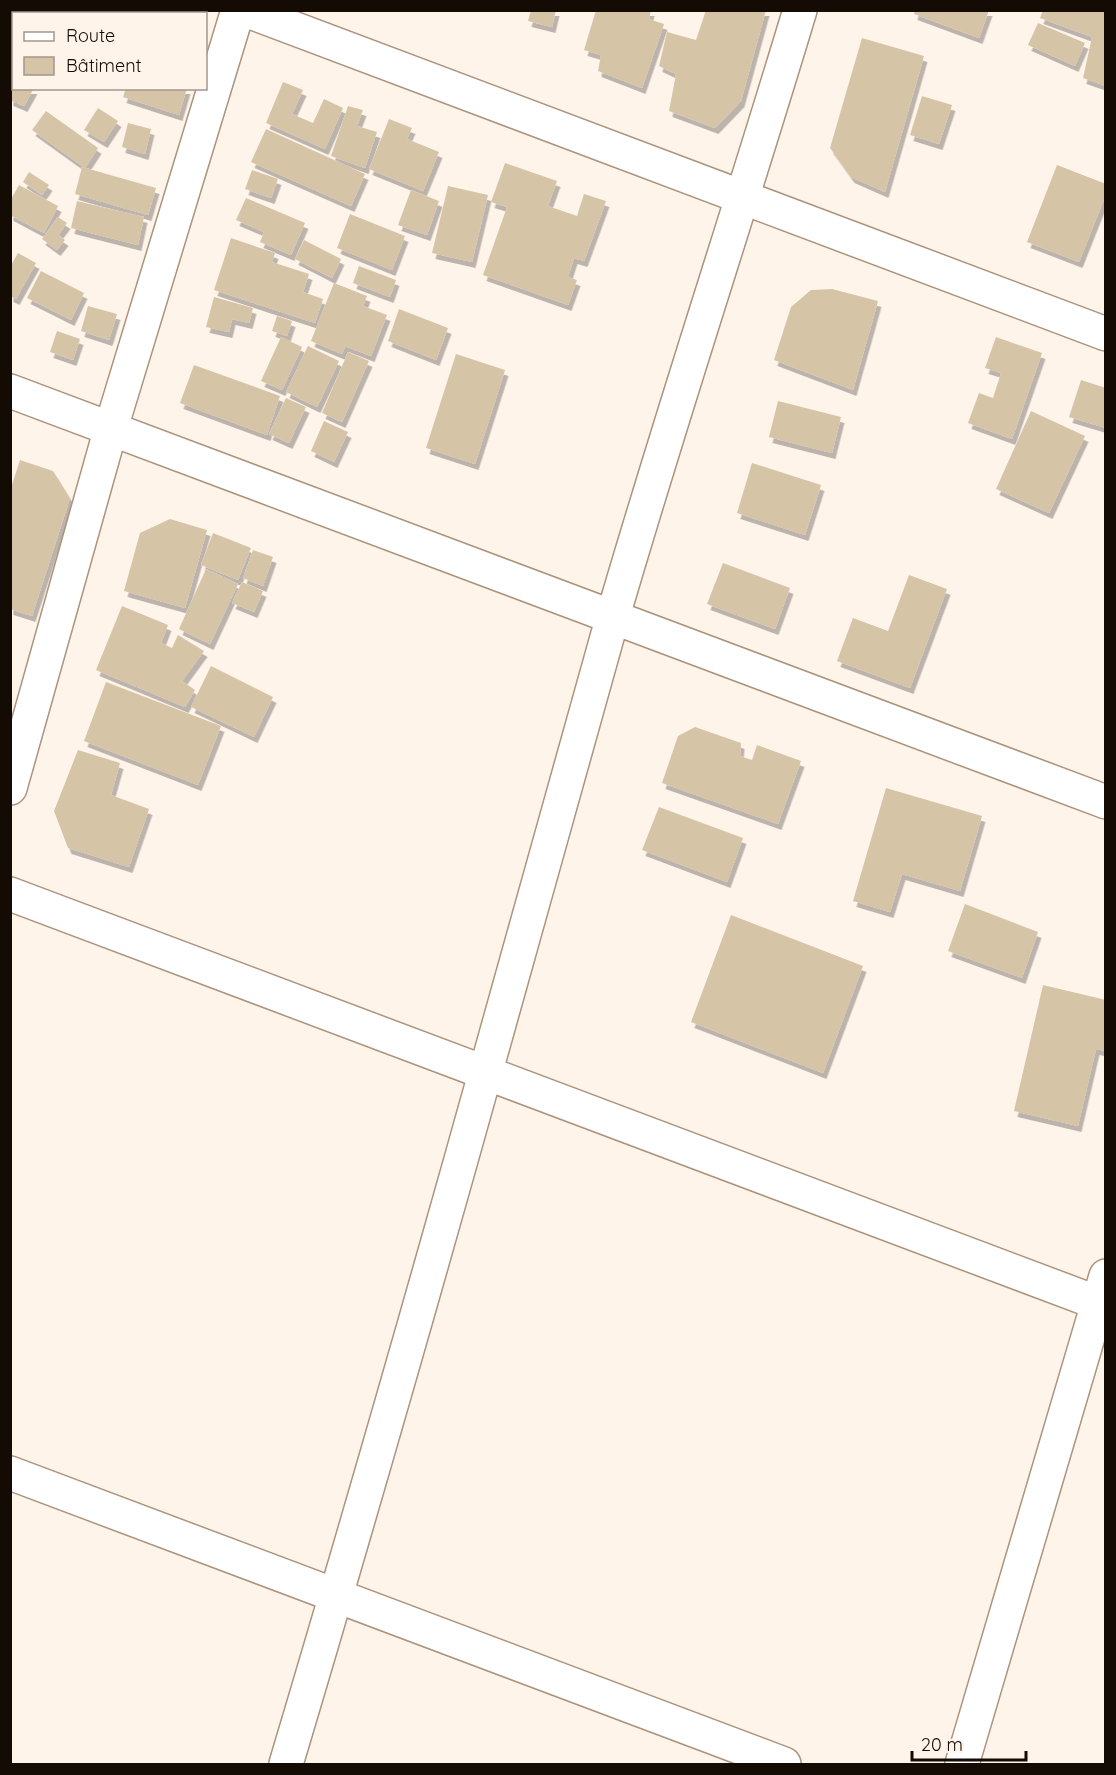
<svg xmlns="http://www.w3.org/2000/svg" width="1116" height="1775" font-family="Quicksand,sans-serif">
  <style>
    .building { fill: #d6c4a7; filter: url(#shadow) }
    .lines { fill: none; stroke-linecap: round; stroke-linejoin: round }
    .minor-casing { stroke: #ab937c; stroke-width: 36 }
    .minor { stroke: #fff; stroke-width: 33 }
  </style>
  <defs>
    <filter id="shadow"><feDropShadow dx="3.5" dy="6" stdDeviation="0" flood-color="#0004"/></filter>
  </defs>
  <rect width="100%" height="100%" fill="#fff4ea"/>
  <path class="building" d="M10,10H21L20,14H14V33L11,41Z
    M28,10H78L77,14H27Z
    M531,10H556L552,27L528,21Z
    M596,10H651L649,19L664,24L642,88L598,71L601,55L584,50Z
    M706,10H766L741,101L715,128L669,111L676,74L659,66L667,32L696,40Z
    M915,10H989L979,38L914,14Z
    M1043,10H1106V86L1083,78L1092,37L1040,18Z
    M1038,23L1085,43L1075,66L1028,45Z
    M862,38L924,56L885,192L851,177L830,148Z
    M14,53V88H34L24,106L10,100V61Z
    M283,82L303,90L292,114L313,123L324,99L343,108L325,149L266,123Z
    M126,88H187L179,115L123,97Z
    M922,96L952,105L939,144L910,135Z
    M348,106L363,110L357,126L377,132L365,168L331,156Z
    M98,108L118,121L104,142L84,130Z
    M46,111L98,148L85,168L32,130Z
    M389,119L412,128L407,139L439,152L423,191L369,169Z
    M128,123L151,129L145,154L122,147Z
    M266,129L365,174L351,206L251,162Z
    M505,163L557,181L548,206L577,216L584,194L606,201L584,261L574,258L568,277L577,280L568,305L483,275L507,207L491,202Z
    M1057,165L1106,184V194L1079,262L1027,242Z
    M82,167L156,188L148,215L75,194Z
    M252,170L278,179L271,198L245,189Z
    M29,172L49,185L42,195L23,182Z
    M19,185L58,206L44,233L10,215V201Z
    M448,186L488,195L472,262L432,253Z
    M411,190L439,201L427,235L398,225Z
    M246,198L305,223L291,255L260,242L264,232L236,220Z
    M77,201L144,217L138,245L71,228Z
    M350,214L405,236L392,270L337,248Z
    M58,217L67,223L58,235L65,240L57,250L42,239Z
    M231,238L275,253L272,262L309,274L303,292L323,299L315,323L214,290Z
    M304,240L341,259L332,278L295,259Z
    M18,253L36,263L16,299L10,296V267Z
    M359,266L396,280L390,297L353,283Z
    M41,271L84,293L71,320L27,298Z
    M334,283L367,296L363,306L387,315L371,356L345,346L342,354L311,341Z
    M832,289L878,301L853,390L774,360L791,307L811,290Z
    M214,297L253,308L249,323L232,319L229,332L206,327Z
    M88,306L117,314L109,340L81,331Z
    M399,309L448,328L436,360L388,341Z
    M277,316L292,321L287,336L272,331Z
    M57,331L80,339L73,360L50,352Z
    M281,337L302,347L282,390L261,381Z
    M996,337L1042,353L1012,439L968,423L979,393L993,398L1001,373L985,368Z
    M308,346L339,361L317,407L286,392Z
    M348,352L369,361L342,422L322,413Z
    M456,354L505,370L475,464L426,448Z
    M194,365L280,396L267,435L180,403Z
    M1081,380L1106,388V428L1069,417Z
    M286,398L306,407L289,443L269,434Z
    M778,401L841,417L832,453L769,437Z
    M1031,411L1085,436L1049,513L996,489Z
    M324,421L348,432L334,462L311,451Z
    M20,460L53,471L70,498L32,616L10,609V491Z
    M752,463L821,485L805,535L737,513Z
    M170,519L207,530L185,608L124,591L140,533Z
    M213,533L251,548L238,580L201,565Z
    M253,550L273,557L263,586L243,578Z
    M723,563L790,588L775,629L707,604Z
    M206,569L238,584L210,644L179,629Z
    M909,575L947,589L910,688L837,661L853,618L888,631Z
    M242,582L263,591L254,612L232,603Z
    M122,606L168,625L161,643L172,648L178,635L204,651L182,681L195,690L185,707L96,670Z
    M211,666L273,697L254,737L191,707Z
    M106,682L221,726L198,785L84,741Z
    M695,727L741,743L740,756L752,760L757,745L801,761L778,824L662,783L678,736Z
    M78,750L120,763L111,795L149,809L129,867L68,848L54,811Z
    M886,788L982,816L960,891L902,874L890,912L853,901Z
    M659,807L743,838L727,882L642,850Z
    M965,904L1038,932L1022,978L948,951Z
    M731,915L863,966L823,1073L691,1022Z
    M1043,985L1106,1000V1051L1096,1049L1078,1126L1014,1111Z"/>
  <g class="lines">
    <defs>
      <path id="minor" d="M245,10L1106,334
        M10,391L1106,802
        M10,788L111,428L238,10
        M10,894L1106,1306
        M10,1473L784,1764
        M286,1764C355,1533 422,1300 487,1067C530,917 570,766 613,616C672,413 739,213 800,10
        M962,1764L1106,1276"/>
    </defs>
    <use href="#minor" class="minor-casing"/>
    <use href="#minor" class="minor"/>
  </g>
  <rect width="1116" height="1775" fill="none" stroke="#140b04" stroke-width="24"/>
  <rect x="12" y="12" width="195" height="78" fill="#fff4ea" stroke="#a1978e" stroke-width="1.5"/>
  <rect x="24" y="32" width="30" height="9" fill="#ffffff" stroke="#a1978e" stroke-width="1.5"/>
  <text x="66" y="42" font-size="18" fill="#140b04">Route</text>
  <rect x="24" y="57" width="30" height="18" fill="#d6c4a7" stroke="#a1978e" stroke-width="1.5"/>
  <text x="66" y="72" font-size="18" fill="#140b04">Bâtiment</text>
  <path d="M912 1751v9h114v-9" fill="none" stroke="#140b04" stroke-width="3"/>
  <text x="921" y="1751" font-size="18" fill="#140b04" stroke="#fff4ea" stroke-width="4.5" paint-order="stroke">20 m</text>
</svg>
